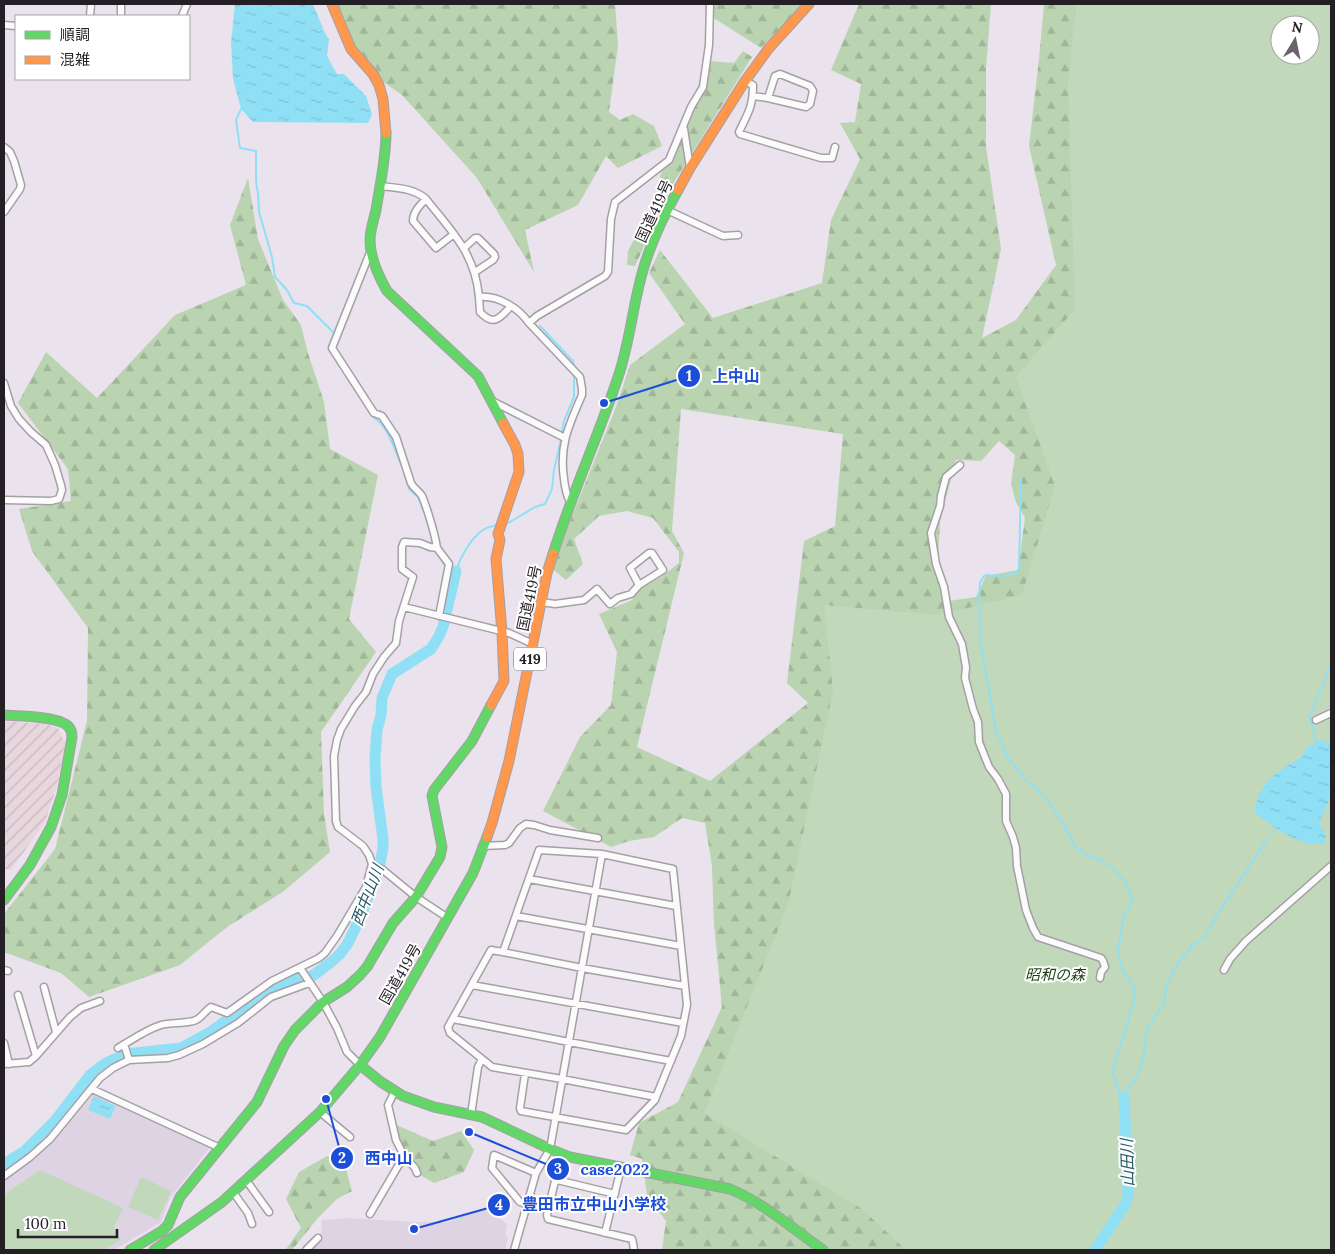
<svg xmlns="http://www.w3.org/2000/svg" width="1335" height="1254" font-family="Lora,'Noto Sans JP',serif">
  <style>
    .industrial { fill: url(#industrial-furrows) }
    .education { fill: #ddd3e3 }
    .forest { fill: url(#forest-firs); fill-rule: evenodd }
    .park { fill: #c2d8bb; fill-rule: evenodd }
    .water { fill: url(#water-ripples) }
    .lines { fill: none; stroke-linecap: round; stroke-linejoin: round }
    .stream { stroke: #90e0f5; stroke-width: 2 }
    .river { stroke: #90e0f5; stroke-width: 11 }
    .street-casing { stroke: #a59fa6; stroke-width: 9 }
    .fast-casing { stroke: #a59fa6; stroke-width: 11 }
    .slow-casing { stroke: #a59fa6; stroke-width: 11 }
    .street { stroke: #fcfbfc; stroke-width: 6 }
    .fast { stroke: #63d668; stroke-width: 9 }
    .slow { stroke: #ff974d; stroke-width: 9 }
    .labels { text-anchor: middle; dominant-baseline: central; stroke-width: 4; stroke-linejoin: round; paint-order: stroke }
    .shield { fill: #fff; stroke: #666266; stroke-width: 1 }
    .shield-label { font-size: 14px; font-weight: bold; fill: #241f25 }
    .street-label { font-size: 15px; fill: #241f25; stroke: #fff }
    .park-label { font-size: 15px; font-style: italic; fill: #1b3f10; stroke: #fff }
    .water-label { font-size: 16px; font-style: italic; fill: #2b5d68; stroke: #fff }
    .leader { fill: none; stroke: #1d4ed8; stroke-width: 2 }
    .callout-dot { fill: #1d4ed8; stroke: #fff; stroke-width: 2 }
    .mark-label { font-size: 15px; text-anchor: middle; font-weight: bold; fill: #fff }
    .callout-label { font-size: 16px; text-anchor: middle; font-weight: bold; fill: #1d4ed8; stroke: #fff; stroke-width: 4; stroke-linejoin: round; paint-order: stroke }
  </style>
  <defs>
    <pattern id="industrial-furrows" width="10" height="10" patternUnits="userSpaceOnUse" patternTransform="scale(1.25)"><rect width="10" height="10" fill="#e8d6dd"/><path d="M-1 1l2-2M0 10L10 0M9 11l2-2" fill="none" stroke="#c7b7be"/></pattern>
    <pattern id="forest-firs" width="22" height="20" patternUnits="userSpaceOnUse" patternTransform="scale(1.25)"><rect width="22" height="20" fill="#bad4b2"/><path d="M5 1l3.5 6h-7zM16 11l3.5 6h-7z" fill="#a0b699"/></pattern>
    <pattern id="water-ripples" width="26" height="14" patternUnits="userSpaceOnUse" patternTransform="scale(1.25)"><rect width="26" height="14" fill="#90e0f5"/><path d="M2 4q2-2 4 0t4 0M15 11q2-2 4 0t4 0" fill="none" stroke="#7cc0d2"/></pattern>
  </defs>
  <rect width="100%" height="100%" fill="#eae2ec"/>
  <path class="industrial" d="M4,721L44,724L58,728L65,743L57,786L45,822L11,870L4,869Z"/>
  <path class="education" d="M93,1092L212,1145L170,1198L161,1222L114,1250H4V1179L33,1159L52,1141L70,1117Z
    M486,1209L507,1224L505,1235L508,1239L505,1250H311L321,1242L322,1220L347,1218L414,1222H447Z"/>
  <path class="forest" d="M335,4H615L618,45L609,112L620,120L633,114L654,126L662,146L618,168L606,156L578,205L525,230L534,272L477,178L402,95L382,81L353,47Z
    M710,4H803L761,48L712,17Z
    M859,4H991L986,69V146L1001,249L982,338L1016,320L1056,265L1029,146L1039,59L1044,4H1331V1250H662L666,1221L647,1195L642,1159L630,1155L639,1123L678,1102L722,1007L714,924L712,866L705,823L682,818L654,837L629,841L611,847L543,811L580,737L611,705L617,652L599,614L632,600L637,591L661,577L679,563V552L653,518L627,511L599,516L574,539L583,564L566,580L551,568L616,407L630,365L685,324L649,273L660,250L713,318L822,283L831,220L860,159L840,123L855,122L861,84L831,70ZM1280,25H1310V55H1280ZM681,409L843,434L835,526L804,541L787,683L808,703L710,781L637,747L684,553L672,531ZM999,441L1015,455L1011,484L1016,502L1025,518L1018,570L986,576L976,597L949,601L938,561L940,521L956,460L981,461Z
    M743,51L752,57L671,187L635,266L627,265L628,251L662,187L660,176L709,61L734,63Z
    M248,178L258,239L283,300L301,325L307,350L324,402L330,449L378,475L349,619L376,652L321,732L324,814L330,852L284,891L227,927L180,965L89,997L61,973L4,952V914L55,849L87,721L88,628L32,551L19,509L71,501L68,469L18,403L46,352L97,398L175,315L246,285L230,225Z
    M392,1123L433,1141L461,1131L474,1150L464,1172L434,1183L413,1171L404,1149L389,1126Z
    M327,1156L343,1158L352,1191L337,1199L318,1218L292,1250L286,1249L301,1228L286,1199L299,1172Z"/>
  <path class="park" d="M1076,4H1331V1250H906L862,1209L704,1113L788,905L833,691L824,605L938,615L1022,595L1055,486L1016,377L1075,309L1068,85ZM1280,25H1310V55H1280Z
    M40,1170L123,1208L114,1227L121,1240L104,1250H4V1197L8,1192Z
    M141,1177L171,1191L158,1220L128,1207Z"/>
  <path class="water" d="M235,4H313L324,31L329,40L327,56L337,74H344L366,96L372,114L368,123L253,122L241,109L233,79L231,43Z
    M1317,740L1331,742V785L1328,804L1319,823L1326,835L1324,843C1302,850 1271,825 1254,812L1259,794L1266,783L1276,773L1301,757L1308,746H1313Z
    M94,1096L116,1106L110,1119L88,1110Z"/>
  <g class="lines">
    <path class="stream" d="M241,109L236,120L240,148L256,151V182L258,193L259,212L272,257L275,277L287,290L294,303L307,306L334,333L329,349L373,417C389,427 394,450 402,466
      M540,326L573,361L574,367
      M561,434L564,421L574,397V374
      M406,478L409,489L418,497L428,522
      M1021,479L1019,569C1011,579 998,575 987,575L984,576L980,583L979,600L980,639L996,731L1007,756L1024,778L1045,797L1063,823L1073,843L1079,850L1086,854L1102,861L1111,867L1127,883L1130,892L1132,901L1131,905L1124,915L1118,950L1120,961L1124,972L1134,987L1135,992L1134,1001L1114,1066L1113,1073L1115,1077L1120,1094L1124,1097
      M505,523L510,522L535,507L545,504L552,489L554,470L561,439
      M435,550L446,567
      M450,569L456,571C460,558 469,542 479,533C484,528 491,526 498,525
      M1316,742L1310,716L1331,664
      M1272,833L1276,829
      M1124,1097C1128,1085 1138,1078 1141,1066C1145,1055 1144,1042 1147,1031C1150,1021 1159,1014 1163,1004C1168,994 1162,983 1173,976L1172,972L1186,953L1193,945L1205,937L1215,918L1268,838"/>
    <path class="river" d="M4,1164L25,1151L54,1122L90,1075L106,1063L126,1054L181,1048L212,1031L253,1001L286,982L301,976L311,977L330,963L340,954L348,943L361,916L380,864L383,848V839L376,787L375,758L377,730L381,715L382,698L392,674L431,649L438,638L443,627L456,571
      M1095,1250L1126,1203L1128,1194L1124,1097"/>
    <defs>
      <path id="street" d="M90,16L91,4
        M121,16V4
        M182,16L187,4
        M4,25L16,26
        M745,81L753,85C753,107 748,113 739,132L740,134L821,158H832L835,147
        M753,96L768,98L806,107L810,104L813,91L810,86L780,74L775,76L768,98
        M684,129L690,168
        M4,147L10,152L14,161L21,185L20,189L4,212
        M380,186C396,188 414,188 426,199C452,232 475,253 479,297C498,295 519,308 529,323L580,377L582,389V395C569,425 559,445 564,479C565,488 566,494 570,502
        M426,199C420,205 413,212 413,221L436,248L454,234
        M667,210L723,236L738,235
        M464,248L475,238H478L494,254L495,257L493,260L475,272
        M479,297L480,312C494,327 500,318 511,306
        M529,323L537,316L605,276L608,272L611,219L615,202L669,160L691,107L703,87L709,45L710,4
        M4,383L11,406L19,419L31,432L46,445L55,465L61,485L62,490L59,499L51,501L4,500
        M492,401L565,438
        M960,465L946,477L941,496L940,506L931,533L933,545L936,564L944,587L949,617L962,644L966,667L965,678L973,709L978,722L979,742L989,767L998,779L1006,794V821L1013,837L1016,848L1017,866L1026,910L1033,928L1038,937L1101,958L1103,961L1105,967L1101,972L1100,978
        M437,548L449,564L439,616
        M541,602L555,604L584,600L597,589L610,604L618,598L631,594L639,585L630,568L649,553H652L663,570L639,585
        M404,607L509,633L533,644
        M1316,720L1331,713
        M482,846L505,845L509,843L520,828L526,824L534,825L550,830L598,838
        M372,864L383,870L416,897L448,918
        M529,879L676,906
        M516,916L681,946
        M503,952L582,968L685,986
        M300,968L323,1002L337,1028L347,1052L360,1065
        M4,970L8,971
        M1224,970L1230,959L1246,941L1331,866
        M472,985L683,1023
        M44,987L56,1032
        M18,995L36,1056
        M453,1019L569,1042L671,1061
        M4,1043L9,1064
        M124,1044L129,1060
        M118,1048C132,1040 145,1030 161,1025C171,1022 188,1024 196,1020C202,1017 205,1011 211,1007L227,1013L272,981L319,958L325,953L337,936L366,887L372,864L369,855L363,846L338,827L336,821L334,756L337,740L341,729L355,706L366,692L373,674L384,657L396,643L399,621L413,577L402,569V547L404,542L420,543L430,547L437,548C435,534 427,508 422,496C419,491 414,489 411,483L396,437L382,416L374,413L332,348L371,250
        M4,1064L29,1062L36,1056L70,1017L81,1008L100,1001
        M525,1074L520,1108L521,1111L626,1130L655,1100L656,1097L681,1036L687,1005L673,869L602,854L539,850L503,952L491,950L448,1027L450,1033L492,1067L562,1079L656,1097
        M92,1089L220,1148
        M395,1091L388,1105L396,1140L404,1156L415,1168L417,1173
        M320,1112L350,1137
        M471,1115L478,1067L482,1059
        M4,1176L30,1157L50,1139L100,1078L113,1068L129,1060L168,1058L179,1055L203,1044L238,1023L271,997L309,983
        M246,1180L269,1212
        M233,1192L248,1213L252,1224
        M615,1194L557,1180L555,1181L547,1215L548,1219L632,1239L633,1243L634,1250
        M527,1203L520,1202L492,1168L494,1155L536,1173
        M370,1214L404,1156
        M605,1233L621,1168
        M306,1250L318,1238
        M514,1250L536,1173L550,1149L602,854"/>
      <path id="fast" d="M386,133C386,158 380,185 376,210C374,219 370,230 370,240C370,257 379,277 387,291L478,376L503,423
        M553,554C572,493 599,435 619,374C630,341 633,304 643,270C651,242 664,215 678,190
        M4,715C18,716 58,716 68,726C71,729 72,733 72,737L62,795L51,827L30,865L4,900
        M360,1065L381,1082L403,1096L434,1107L482,1117L550,1149L570,1157L730,1189C764,1203 793,1229 823,1250
        M130,1250L162,1231L168,1225L180,1197L257,1102L284,1046L295,1030L323,1002L347,987L360,975L367,967L393,923L416,897L440,857L442,847L432,796L434,790L472,741L491,705
        M154,1250L222,1202L320,1112L360,1065L380,1037L473,873L487,837"/>
      <path id="slow" d="M332,4L351,49L373,74L379,85L383,99L386,133
        M678,190L690,168L745,81L769,48L809,4
        M491,705L504,681L502,632L496,559L500,540L498,534L519,472L518,454L515,445L503,423
        M487,837L492,823L509,761L547,573L553,554"/>
    </defs>
    <use href="#street" class="street-casing"/>
    <use href="#fast" class="fast-casing"/>
    <use href="#slow" class="slow-casing"/>
    <use href="#street" class="street"/>
    <use href="#fast" class="fast"/>
    <use href="#slow" class="slow"/>
  </g>
  <g class="labels">
    <rect class="shield" x="514" y="647.5" width="32" height="23" rx="4"/>
    <g class="shield-label">
      <text x="530" y="659">419</text>
    </g>
    <g class="street-label">
      <text transform="translate(654 211) rotate(-65)">国道419号</text>
      <text transform="translate(529 598) rotate(-78)">国道419号</text>
      <text transform="translate(400 974) rotate(-60)">国道419号</text>
    </g>
    <g class="park-label">
      <text x="1055" y="974">昭和の森</text>
    </g>
    <g class="water-label">
      <text transform="translate(367 895) rotate(-69)">西中山川</text>
      <text transform="translate(1127 1163) rotate(-92)">山田川</text>
    </g>
  </g>
  <path class="leader" d="M604 403L689 376M326 1099L342 1158M469 1132L558 1169M414 1229L499 1205"/>
  <g class="callout-dot">
    <circle cx="604" cy="403" r="5"/>
    <circle cx="326" cy="1099" r="5"/>
    <circle cx="469" cy="1132" r="5"/>
    <circle cx="414" cy="1229" r="5"/>
    <circle cx="689" cy="376" r="12"/>
    <circle cx="342" cy="1158" r="12"/>
    <circle cx="558" cy="1169" r="12"/>
    <circle cx="499" cy="1205" r="12"/>
  </g>
  <g class="mark-label">
    <text x="689" y="381">1</text>
    <text x="342" y="1163">2</text>
    <text x="558" y="1174">3</text>
    <text x="499" y="1210">4</text>
  </g>
  <g class="callout-label">
    <text x="736" y="382">上中山</text>
    <text x="389" y="1164">西中山</text>
    <text x="615" y="1175">case2022</text>
    <text x="594" y="1210">豊田市立中山小学校</text>
  </g>
  <rect width="1335" height="1254" fill="none" stroke="#241f25" stroke-width="10"/>
  <rect x="15" y="15" width="175" height="65" fill="#ffffff" stroke="#a7a5a8"/>
  <rect x="25" y="31" width="25" height="8" fill="#63d668" stroke="#a7a5a8"/>
  <text x="60" y="40" font-size="15" fill="#241f25">順調</text>
  <rect x="25" y="56" width="25" height="8" fill="#ff974d" stroke="#a7a5a8"/>
  <text x="60" y="65" font-size="15" fill="#241f25">混雑</text>
  <g transform="translate(1295 40) rotate(10)"><circle r="24" fill="#ffffff" stroke="#a7a5a8"/>
  <path d="M0-4L9 19L0 12L-9 19Z" fill="#69636b"/>
  <text y="-8" font-size="14" font-weight="bold" text-anchor="middle" fill="#241f25">N</text>
  </g>
  <path d="M18 1229v8h99v-8" fill="none" stroke="#241f25" stroke-width="2.5"/>
  <text x="25" y="1229" font-size="15" fill="#241f25" stroke="#ffffff" stroke-width="4" paint-order="stroke">100 m</text>
</svg>
